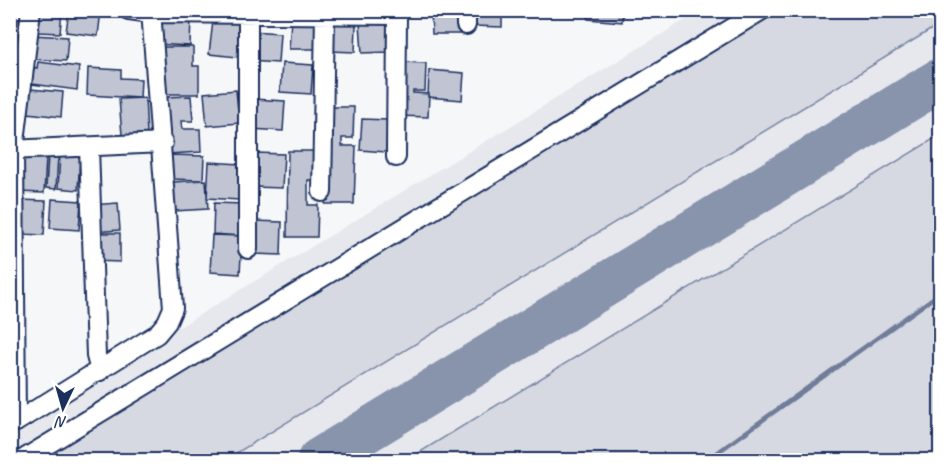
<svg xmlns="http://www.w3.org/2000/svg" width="951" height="471" font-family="Caveat,sans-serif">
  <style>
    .built { fill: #e6e8ee }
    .green { fill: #d6d9e2; stroke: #7884a0; stroke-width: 1.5 }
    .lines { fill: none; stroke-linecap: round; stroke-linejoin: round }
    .stream { stroke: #707c99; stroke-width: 4.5 }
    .taxiway { stroke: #8893ac; stroke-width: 44 }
    .building { fill: #c0c4d3; stroke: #1b2f5e; stroke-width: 1.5 }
    .minor-casing { stroke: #1b2f5e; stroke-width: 22 }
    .minor { stroke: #fff; stroke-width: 18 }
  </style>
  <rect width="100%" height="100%" fill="#f6f7f9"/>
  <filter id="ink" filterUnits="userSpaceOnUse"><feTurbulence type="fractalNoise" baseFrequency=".0167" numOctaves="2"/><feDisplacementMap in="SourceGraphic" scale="12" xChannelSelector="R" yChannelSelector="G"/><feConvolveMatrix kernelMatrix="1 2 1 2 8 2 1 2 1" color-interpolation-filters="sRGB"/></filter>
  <g filter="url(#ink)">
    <path class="built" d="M700,11H940V460H11L10,430Z"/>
    <path class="green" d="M774,11H940V24L225,460H34Z
      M940,135V460H407Z"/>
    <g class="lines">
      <path class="stream" d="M707,460L940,293"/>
      <path class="taxiway" d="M319,460L940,80"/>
    </g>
    <path class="building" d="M39,10H62L60,33L38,32Z
      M69,10H101L98,36L66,32Z
      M431,10H462V34H432Z
      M473,10H502V27L473,26Z
      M588,10H623L622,22L588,19Z
      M156,16L191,18L190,46L155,44Z
      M10,17L19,18L17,32L10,31Z
      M291,20L318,22L317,49H289Z
      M213,21L241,24L237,57L209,54Z
      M330,22L356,24L355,52L329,51Z
      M387,22L389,52L362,53L360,23Z
      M251,31L280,33L278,63L249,61Z
      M32,35L68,37L66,61L31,59Z
      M159,47H193V66H199V94H159Z
      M38,62L79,67L77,90L32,84L33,67L37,68Z
      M400,62L426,63L425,91H413V93L429,94L428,117L398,116Z
      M282,63L313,65L311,94L280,92Z
      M88,68L121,70V78L141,79L140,98L87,95Z
      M429,70L464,73L462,100L428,97Z
      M30,89L63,92L61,117L28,113Z
      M236,90L239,123L207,126L204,93Z
      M191,96L193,121H181L182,129H200L201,152L168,154L165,97Z
      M145,98L147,134L122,135L119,99Z
      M253,99L285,101L283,131L251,129Z
      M328,107H354L353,138H342V146H356L354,204H325Z
      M362,119L388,120L386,152L360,150Z
      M288,151H316V180H308V205H318L317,237H287Z
      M256,153L284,154L282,188L254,187Z
      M48,155L58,156L56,189L46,188Z
      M60,155L80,157L78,190L58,188Z
      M170,155L204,156L203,180L169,179Z
      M19,157L46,158L44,193L17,192Z
      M209,162L240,164L239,200L207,198Z
      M206,180L208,209L174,211L172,182Z
      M52,199L81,201L79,230L50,228Z
      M20,200L46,201L44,235L18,234Z
      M118,203L120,230L93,232L91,205Z
      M214,203L243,204L241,236L213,234Z
      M254,221L282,222L281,255L253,254Z
      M93,233H120V262L93,261Z
      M212,235L242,236L240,274L210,272Z"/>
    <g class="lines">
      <defs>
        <path id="minor" d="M129,10L151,13L397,15V10
          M248,10V249
          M466,10V25
          M89,147L96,356L100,371
          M10,150L163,143
          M396,157L397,15
          M322,192L325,14
          M16,422L157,334L167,322L173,308L151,10
          M16,422L14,150L31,10
          M22,460L762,10"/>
      </defs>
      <use href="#minor" class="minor-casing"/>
      <use href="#minor" class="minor"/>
    </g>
  </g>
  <rect width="951" height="471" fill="none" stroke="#fff" stroke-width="36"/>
  <rect x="18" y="18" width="915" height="435" fill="none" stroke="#1b2f5e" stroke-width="2" filter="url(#ink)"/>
  <g transform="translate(63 408) rotate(185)" stroke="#ffffff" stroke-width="4.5" paint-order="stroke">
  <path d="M0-4.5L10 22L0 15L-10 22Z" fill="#1b2f5e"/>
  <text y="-9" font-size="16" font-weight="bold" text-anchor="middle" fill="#1b2f5e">N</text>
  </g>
</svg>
